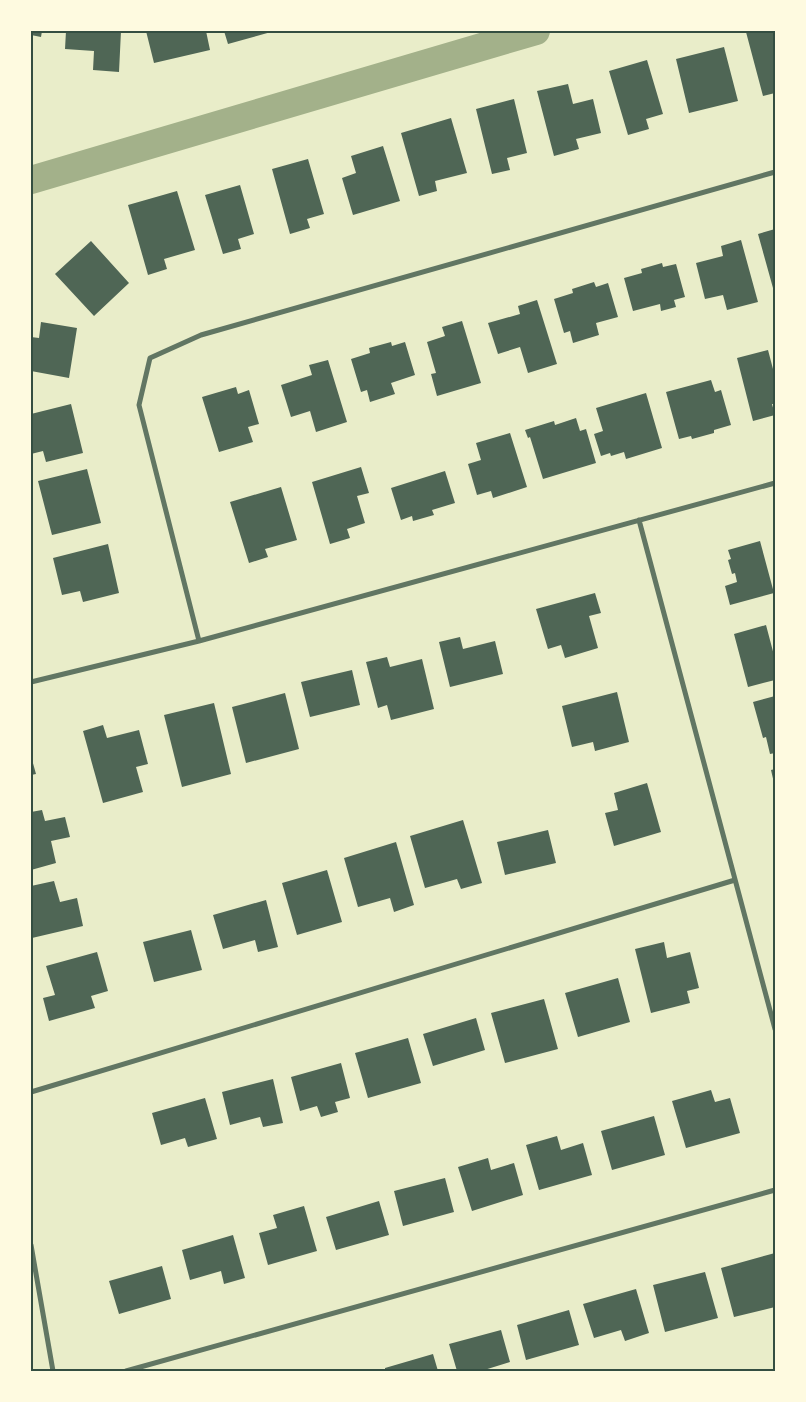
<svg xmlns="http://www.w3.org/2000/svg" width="806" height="1402" font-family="'Archivo Narrow',sans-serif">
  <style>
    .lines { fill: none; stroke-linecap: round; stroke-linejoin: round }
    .canal { stroke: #a3b18a; stroke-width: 28 }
    .building { fill: #4f6655 }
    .minor { stroke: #617663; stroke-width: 5 }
    .neatline { fill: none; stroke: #344e41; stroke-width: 2 }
  </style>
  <rect width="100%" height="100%" fill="#e9edc9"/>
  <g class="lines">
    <path class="canal" d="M31,180L536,31"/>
  </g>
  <path class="building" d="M31,31H42L41,37L31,35Z
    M66,31H121L119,72L93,70L94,51L65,49Z
    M146,31H206L210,50L154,63Z
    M224,31H271V32L228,44Z
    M775,31V93L763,96L746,32Z
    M724,47L738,101L689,113L676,59Z
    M647,60L663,114L646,119L649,129L628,135L609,71Z
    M568,84L573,104L593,99L601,133L576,139L579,149L554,156L537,91Z
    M514,99L527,153L507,158L510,170L492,174L476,109Z
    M451,118L467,173L435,181L437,191L419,196L401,133Z
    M383,146L400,201L353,215L342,178L356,173L351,156Z
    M308,159L324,214L307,219L310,228L290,234L272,169Z
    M240,185L254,234L238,239L241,249L223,254L205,195Z
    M177,191L195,250L164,259L167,269L148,275L128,205Z
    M775,229V288H773L758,234Z
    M741,240L758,302L727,310L723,295L705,299L696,263L723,256L721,246Z
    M91,241L129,283L94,316L55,274Z
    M662,263L663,267L676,264L685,297L674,300L676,307L661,311L660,304L633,311L624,278L642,273L641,269Z
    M594,282L596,287L608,283L618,317L596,323L599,335L573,343L570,331L564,333L554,299L573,293L572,289Z
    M537,300L557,364L528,373L520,347L498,354L488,323L520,314L518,306Z
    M462,321L481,383L437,396L431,374L436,373L427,342L445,336L442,327Z
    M41,322L77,328L69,378L31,371V337L39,338Z
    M391,342L392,346L405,342L415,375L391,383L395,394L370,402L367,390L361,392L351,359L370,353L369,348Z
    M768,350L773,369L775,368V404H772L775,415L753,421L737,358Z
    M328,360L347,422L316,432L310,411L291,417L281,385L312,375L309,365Z
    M711,380L715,392L721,390L731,425L714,430V433L692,439L691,436L679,439L666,392Z
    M236,387L238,394L249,390L259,424L248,427L253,442L219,452L202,397Z
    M646,393L662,448L626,459L624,452L611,456L610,453L601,456L594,434L603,431L596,408Z
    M71,404L83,453L46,462L43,451L31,454V414Z
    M576,418L580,431L586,429L596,463L543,479L530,437L528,438L525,430L554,421L555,425Z
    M510,433L527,487L493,498L491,491L477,495L468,464L481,460L476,443Z
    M361,467L369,493L357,496L365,523L347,529L350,538L330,544L312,482Z
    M87,469L101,523L52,535L38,481Z
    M445,471L455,503L432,510L434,515L413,521L412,516L401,520L391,488Z
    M281,487L297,540L265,549L268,557L249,563L230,502Z
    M760,541L774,593L730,605L725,586L737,582L735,573L732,574L728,560L731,559L728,550Z
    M108,544L119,593L83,602L80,591L62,595L53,558Z
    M595,593L601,613L589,616L598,648L565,658L561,645L548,649L536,609Z
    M766,625L775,659V680L748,687L734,634Z
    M460,637L463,649L495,641L503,674L450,687L439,642Z
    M387,657L390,667L422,659L434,709L391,720L387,705L378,708L366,662Z
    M352,670L360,705L310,717L301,682Z
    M617,692L629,742L595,751L593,742L572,747L562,706Z
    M285,693L299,749L246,763L232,707Z
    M775,696V753L770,754L766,737L763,738L753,702Z
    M214,703L231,774L182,787L164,715Z
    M103,725L107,738L139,730L148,764L136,767L143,792L103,803L83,731Z
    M31,756L36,774L31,775Z
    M775,769V783H774L771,770Z
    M647,783L661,832L614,846L605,813L618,810L614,793Z
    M42,810L45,821L65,817L70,837L51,841L56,863L31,870V812Z
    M463,820L482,883L461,889L457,879L425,888L410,836Z
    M548,830L556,863L505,875L497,842Z
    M396,842L414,905L394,912L390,898L358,907L344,858Z
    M327,870L342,922L297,935L282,883Z
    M54,881L60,902L77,898L83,926L32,938L31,933V886Z
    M266,900L278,947L258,952L255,940L223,949L213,915Z
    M191,930L202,970L154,982L143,942Z
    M664,942L667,958L690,952L699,988L687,991L690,1003L651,1013L635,949Z
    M97,952L108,991L91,996L95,1008L49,1021L43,998L55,995L46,966Z
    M618,978L630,1022L578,1037L565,993Z
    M544,999L558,1049L505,1063L491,1013Z
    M476,1018L485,1050L433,1066L423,1034Z
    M408,1038L421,1083L368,1098L355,1053Z
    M341,1063L350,1098L335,1102L338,1112L321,1117L317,1106L300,1111L291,1077Z
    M273,1079L283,1123L263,1127L260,1117L230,1125L222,1092Z
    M711,1090L715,1102L730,1098L740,1133L686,1148L672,1101Z
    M205,1098L217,1139L188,1147L185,1138L161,1145L152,1113Z
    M654,1116L665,1155L612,1170L601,1131Z
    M557,1136L561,1150L583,1143L592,1175L539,1190L526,1145Z
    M488,1158L491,1170L514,1163L523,1195L472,1211L458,1167Z
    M445,1178L454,1212L403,1226L394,1191Z
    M379,1201L389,1235L336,1250L326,1217Z
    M304,1206L317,1251L268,1265L259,1233L277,1228L273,1215Z
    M233,1235L245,1278L224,1284L221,1271L190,1280L182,1250Z
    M775,1253V1307L734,1317L721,1268Z
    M162,1266L171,1299L119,1314L109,1281Z
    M705,1272L718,1318L665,1332L653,1285Z
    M636,1289L649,1333L625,1341L621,1330L594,1338L583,1304Z
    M569,1310L579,1345L526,1360L517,1325Z
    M501,1330L510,1362L481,1371H457L449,1344Z
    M433,1354L438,1371H385V1368Z"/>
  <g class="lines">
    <path class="minor" d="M639,520L775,1029
      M199,641L139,405L150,358L201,335L775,172
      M31,682L199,641L775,483
      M31,1092L735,880
      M31,1245L53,1371
      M126,1371L775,1190"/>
  </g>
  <rect width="806" height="1402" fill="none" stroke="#fefae0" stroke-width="65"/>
  <rect x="32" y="32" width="742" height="1338" class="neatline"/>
</svg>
